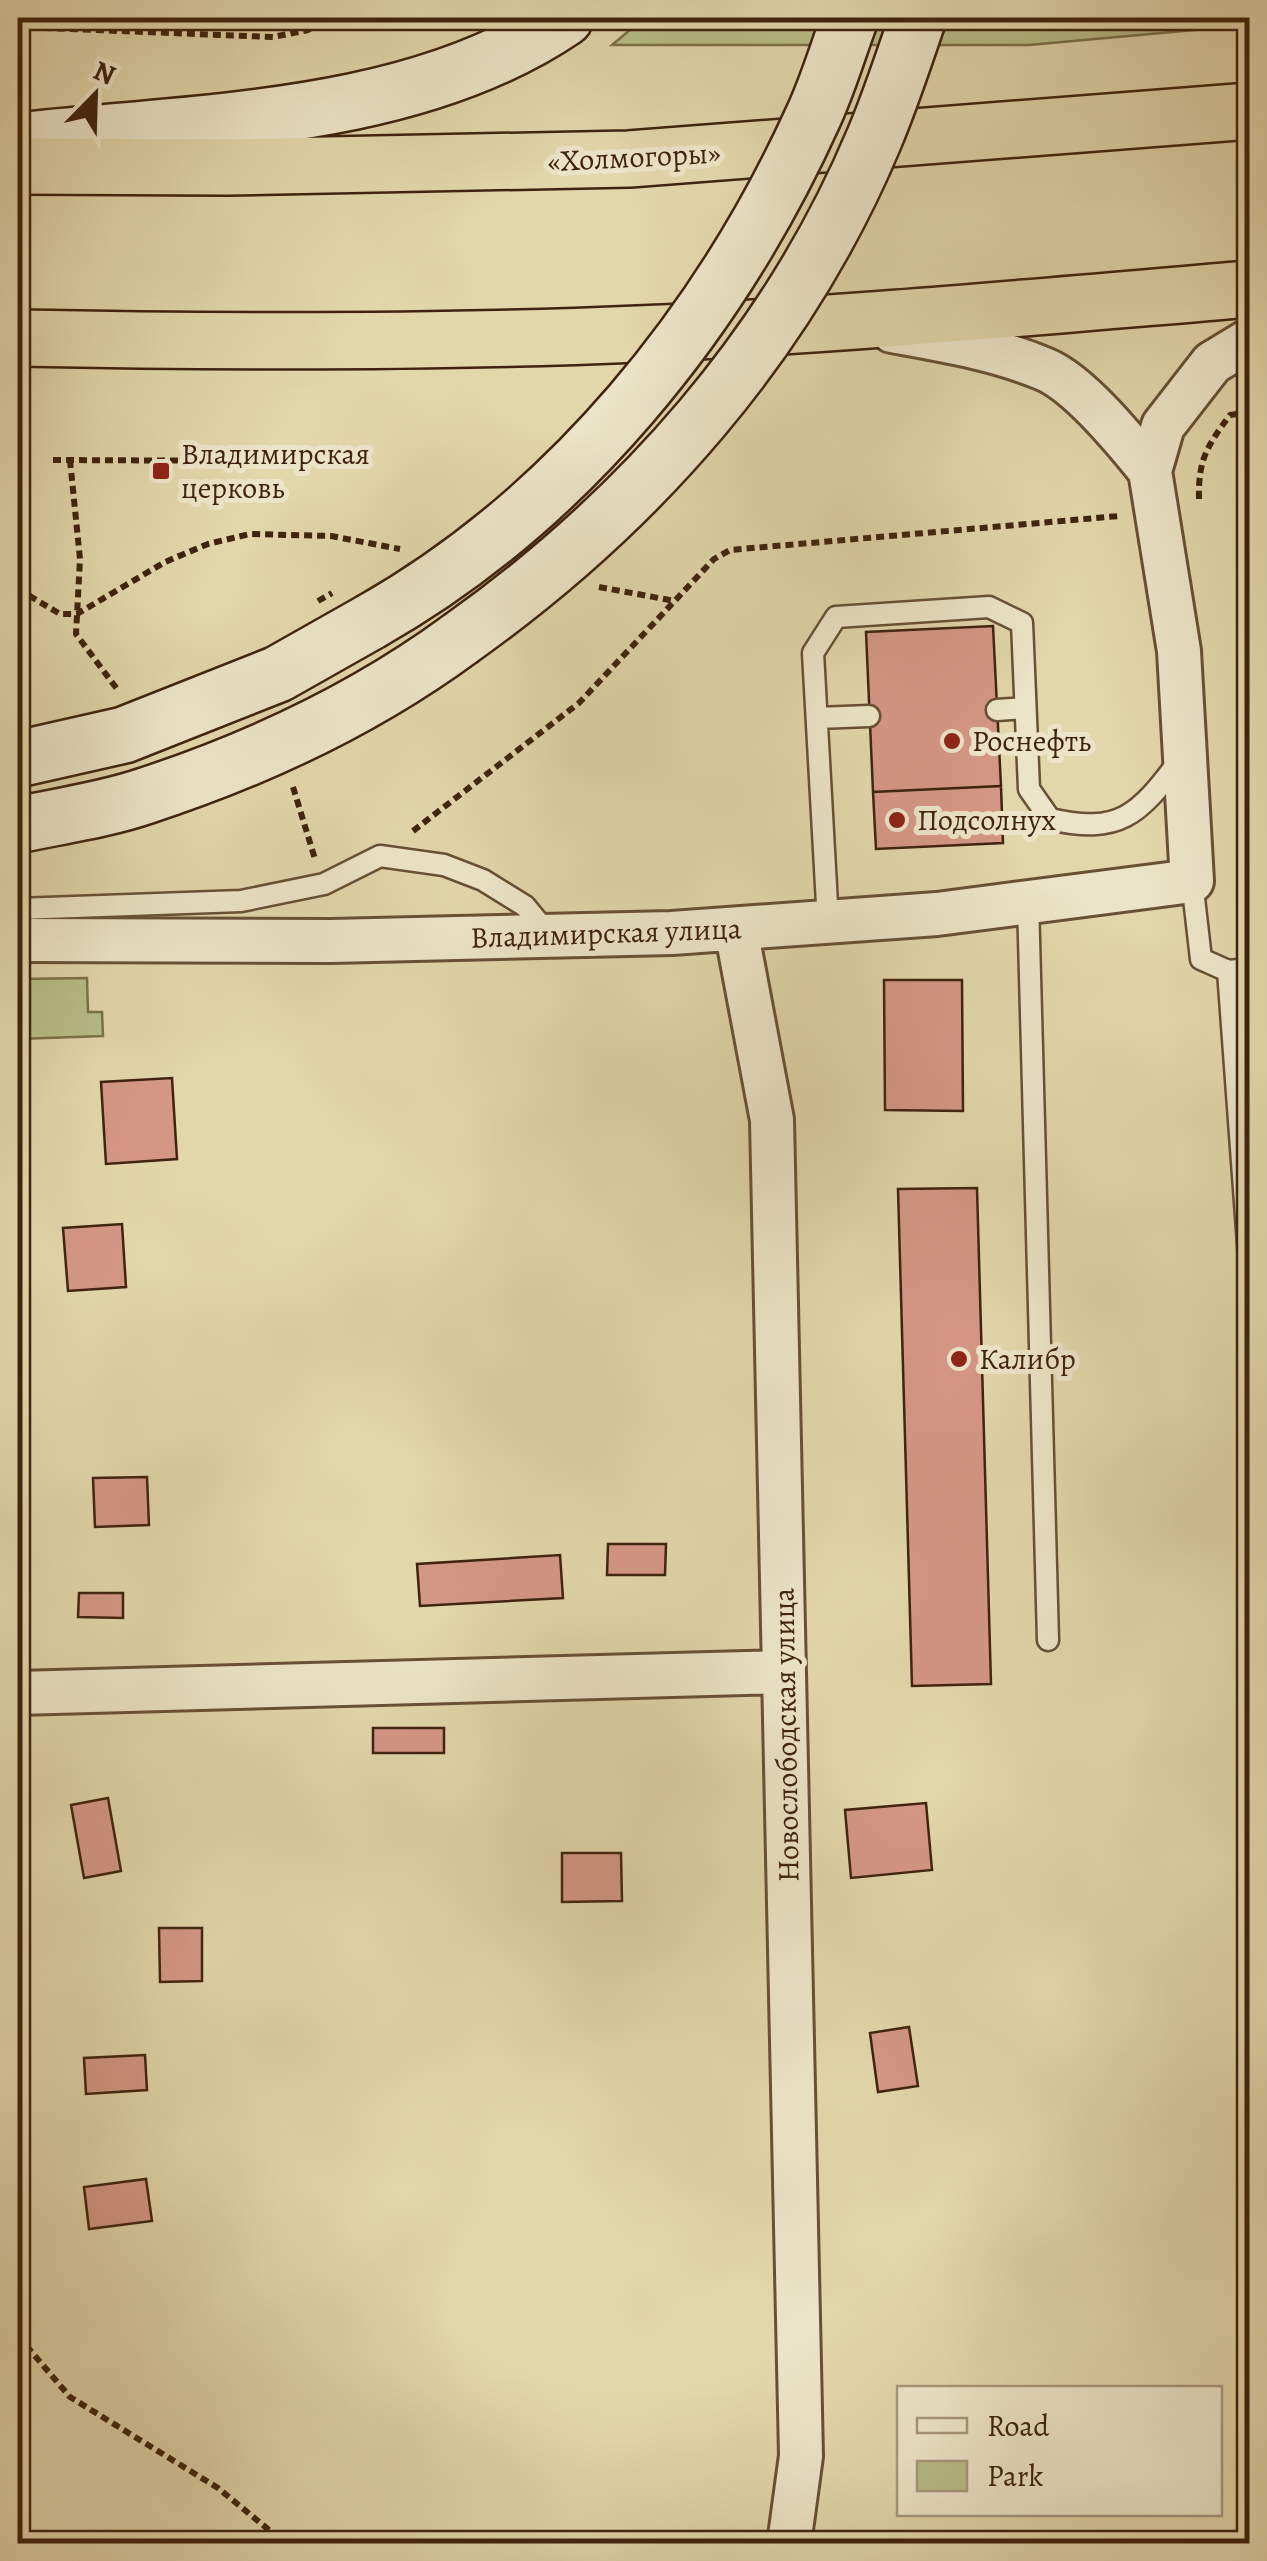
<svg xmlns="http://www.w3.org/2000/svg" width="1267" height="2561" font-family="Alegreya,serif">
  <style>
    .green { fill: #b7bd87; stroke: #7b704a; stroke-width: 2.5 }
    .building { fill: #d59785; stroke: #3f230e; stroke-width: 2.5 }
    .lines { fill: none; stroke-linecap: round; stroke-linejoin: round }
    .service-casing { stroke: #685035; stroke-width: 25 }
    .minor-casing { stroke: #685035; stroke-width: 48 }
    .secondary-casing { stroke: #3f230e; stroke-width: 60 }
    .trunk-casing { stroke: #3f230e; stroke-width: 60 }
    .path { stroke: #3f230e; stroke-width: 6; stroke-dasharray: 8 5; stroke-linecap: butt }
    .service { stroke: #ece4c8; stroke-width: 20 }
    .minor { stroke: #ece4c8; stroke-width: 42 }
    .secondary { stroke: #ece4c8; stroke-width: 55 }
    .trunk { stroke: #e2d6ab; stroke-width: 55 }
    .secondary-bridge-casing { stroke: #3f230e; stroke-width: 60; stroke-linecap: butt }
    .path-bridge { stroke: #3f230e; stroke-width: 6; stroke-dasharray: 8 5; stroke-linecap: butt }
    .secondary-bridge { stroke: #ece4c8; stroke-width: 55 }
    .poi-dot { fill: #8f2418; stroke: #ece4c8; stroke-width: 4 }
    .labels { text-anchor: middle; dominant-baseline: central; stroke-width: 10; stroke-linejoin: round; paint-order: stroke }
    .street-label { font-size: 30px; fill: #3f230e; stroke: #ece4c8 }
    .poi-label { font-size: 30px; fill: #3f230e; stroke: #ece4c8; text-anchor: start }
  </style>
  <rect width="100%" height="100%" fill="#e2d6ab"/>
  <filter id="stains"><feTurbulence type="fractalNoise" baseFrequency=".002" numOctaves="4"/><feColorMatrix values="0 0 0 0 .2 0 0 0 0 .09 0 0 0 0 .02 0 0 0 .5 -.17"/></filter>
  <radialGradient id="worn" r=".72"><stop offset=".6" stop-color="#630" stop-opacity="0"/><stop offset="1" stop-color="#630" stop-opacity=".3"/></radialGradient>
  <path class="green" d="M644,18H1250L1249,25L1029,45H612Z
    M87,978L88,1012H102L103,1036L18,1039V979Z"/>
  <path class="building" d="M1250,450V598L1239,451Z
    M993,626L1001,786L873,792L866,632Z
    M1001,786L1003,843L876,849L873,792Z
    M884,980H962L963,1111L885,1110Z
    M172,1078L177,1159L106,1164L101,1082Z
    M977,1188L991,1684L912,1686L898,1189Z
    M122,1224L126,1287L68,1291L63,1228Z
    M147,1477L149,1525L95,1527L93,1478Z
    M608,1544H666L665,1575H607Z
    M560,1555L563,1598L420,1606L417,1564Z
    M79,1593H123V1618L78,1617Z
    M1239,1681H1250V1741H1240Z
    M373,1728H444V1753H373Z
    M108,1798L121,1871L84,1878L71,1805Z
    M926,1803L932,1870L851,1878L845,1810Z
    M562,1853H621L622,1901L562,1902Z
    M159,1928H202V1981L160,1982Z
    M909,2027L918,2086L878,2092L870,2033Z
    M145,2055L147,2090L86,2094L84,2058Z
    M146,2179L152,2221L89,2229L84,2187Z"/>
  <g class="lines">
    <defs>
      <path id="service" d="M997,710L1024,708
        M817,718L869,716
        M1192,881L1201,959L1228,971L1250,969
        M1028,902L1048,1640
        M18,909L241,901L324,884L380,856L444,865L483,880L525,906L548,934
        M828,922L813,653L836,617L989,607L1022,623L1029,789L1050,819C1119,835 1139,815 1179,761
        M1228,971L1250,1271"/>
      <path id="minor" d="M892,331C942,340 997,349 1044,369C1079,383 1126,441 1150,471
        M736,929L772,1120L801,2456L789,2544
        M18,940L331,941L672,933L937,914L1192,881L1179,651L1150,471L1163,426L1212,363L1250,340
        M18,1693L784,1672"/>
      <path id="secondary" d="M18,141C196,121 413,122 565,18
        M18,759L124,735L278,674L370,622
        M18,825C59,816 104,810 145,796C255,760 366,708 460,639"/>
      <path id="trunk" d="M18,166L227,167L629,159L1250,111
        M18,338C224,342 431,343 638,334C842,325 1046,306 1250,289"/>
    </defs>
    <use href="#service" class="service-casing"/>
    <use href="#minor" class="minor-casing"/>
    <use href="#secondary" class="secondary-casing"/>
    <use href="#trunk" class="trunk-casing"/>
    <path class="path" d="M18,27L273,37L308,30L328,18
      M53,460L278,461
      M70,460L80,559L76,634L117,689
      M1199,499C1198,460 1207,446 1230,415L1250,412
      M599,587L675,601
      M18,589L60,614H77L165,562L208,544L250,534L331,536L400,549
      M293,787L315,859
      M413,831L579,703L714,559L730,550L1119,516
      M18,2336L70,2397L218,2488L286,2544"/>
    <use href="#service" class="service"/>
    <use href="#minor" class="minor"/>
    <use href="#secondary" class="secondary"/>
    <use href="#trunk" class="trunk"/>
    <defs>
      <path id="secondary-bridge" d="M370,622C568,510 720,322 813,117C828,85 838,50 850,18
        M460,639C639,512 788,344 874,139C891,99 904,58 918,18"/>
    </defs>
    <use href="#secondary-bridge" class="secondary-bridge-casing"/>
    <path class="path-bridge" d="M318,601L332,593"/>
    <use href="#secondary-bridge" class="secondary-bridge"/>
  </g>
  <g class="poi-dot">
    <rect x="151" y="461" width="20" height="20" rx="5"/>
    <circle cx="952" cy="741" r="10"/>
    <circle cx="897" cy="820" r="10"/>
    <circle cx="959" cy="1359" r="10"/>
  </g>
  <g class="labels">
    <g class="street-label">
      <text transform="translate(634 157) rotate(-3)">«Холмогоры»</text>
      <text transform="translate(606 933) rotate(-2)">Владимирская улица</text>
      <text transform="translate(786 1735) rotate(-91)">Новослободская улица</text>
    </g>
    <g class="poi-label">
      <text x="181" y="454">Владимирская<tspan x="181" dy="34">церковь</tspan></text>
      <text x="972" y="741">Роснефть</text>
      <text x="917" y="820">Подсолнух</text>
      <text x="979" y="1359">Калибр</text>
    </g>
  </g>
  <rect width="1267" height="2561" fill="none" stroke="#e2d6ab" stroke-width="60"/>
  <rect x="20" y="20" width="1227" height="2521" fill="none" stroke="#3f230e" stroke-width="5"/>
  <rect x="30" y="30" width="1207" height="2501" fill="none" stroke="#3f230e" stroke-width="2.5"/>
  <rect x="897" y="2386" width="325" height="130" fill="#ece4c8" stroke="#a7977e" stroke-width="2.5"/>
  <rect x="917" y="2418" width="50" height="15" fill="#ece4c8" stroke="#a7977e" stroke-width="2.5"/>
  <text x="987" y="2436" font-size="30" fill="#3f230e">Road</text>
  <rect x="917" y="2461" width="50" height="30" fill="#b7bd87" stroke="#a7977e" stroke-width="2.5"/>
  <text x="987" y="2486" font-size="30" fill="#3f230e">Park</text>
  <g transform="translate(95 95) rotate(23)" stroke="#ece4c8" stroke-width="8" paint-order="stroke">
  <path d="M0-8L18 38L0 25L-18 38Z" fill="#3f230e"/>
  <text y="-15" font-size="28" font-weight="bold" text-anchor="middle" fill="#3f230e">N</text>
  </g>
  <rect width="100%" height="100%" filter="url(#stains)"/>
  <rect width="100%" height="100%" fill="url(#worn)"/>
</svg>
